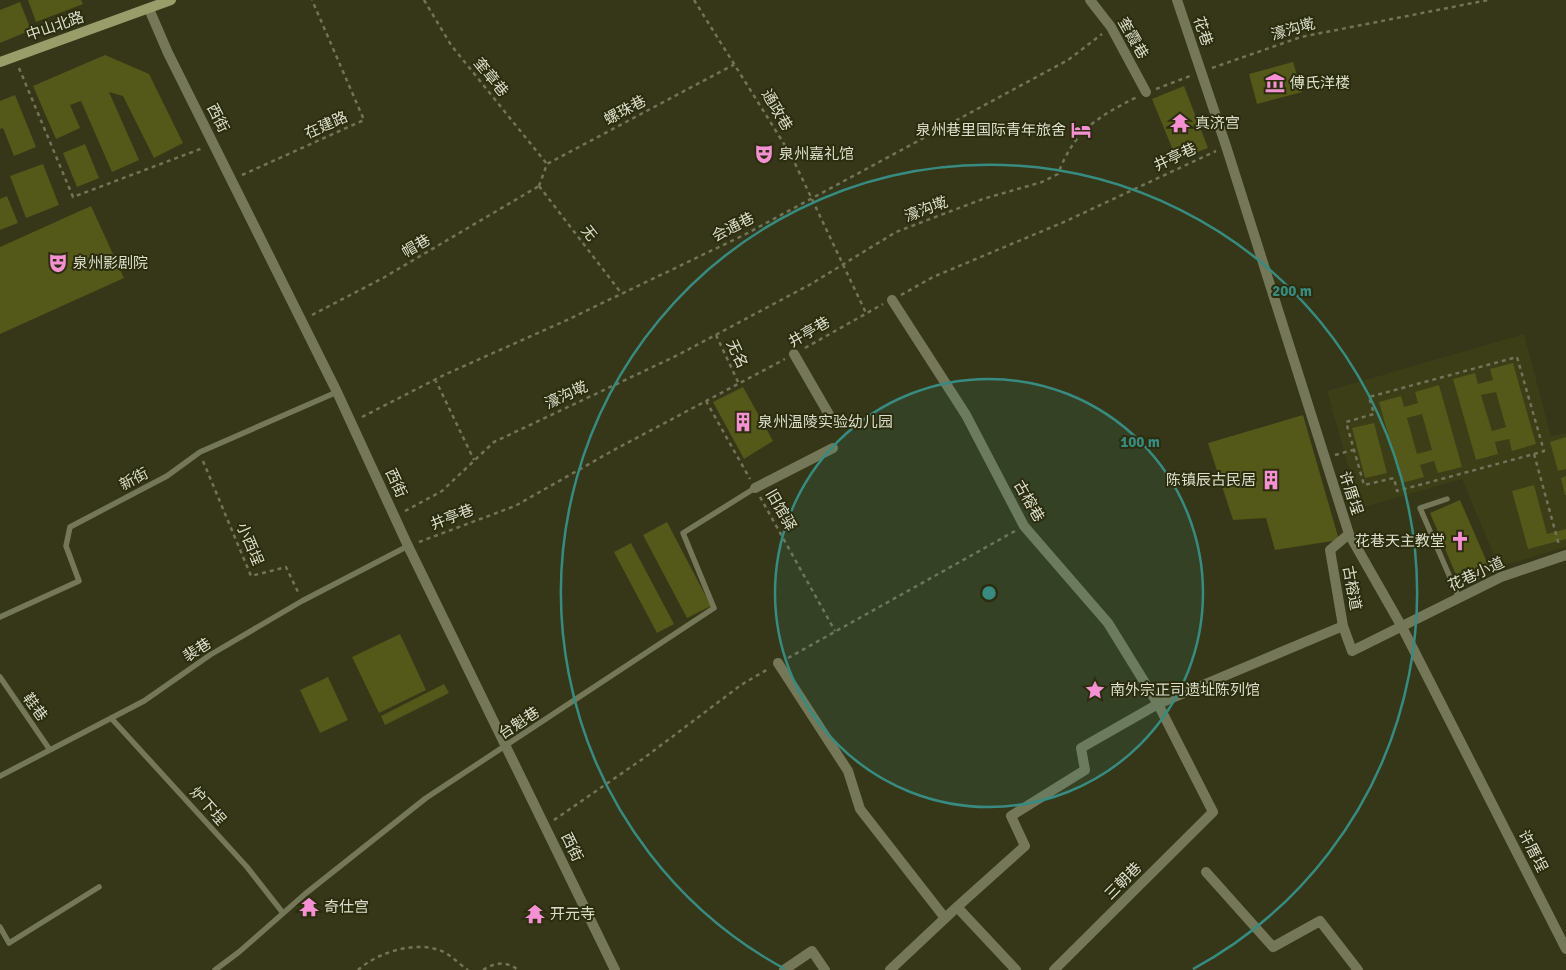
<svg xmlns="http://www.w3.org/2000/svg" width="1566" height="970" font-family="Signika,'Noto Sans SC',sans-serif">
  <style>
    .built { fill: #3c3e17 }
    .building { fill: #545819; fill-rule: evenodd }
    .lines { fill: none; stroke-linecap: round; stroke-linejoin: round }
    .path { stroke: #717459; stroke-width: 2.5; stroke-dasharray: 4 4; stroke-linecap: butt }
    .lane { stroke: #747858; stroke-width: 5.5 }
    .street { stroke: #747858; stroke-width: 10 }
    .secondary { stroke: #989d69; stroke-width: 10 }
    .ring { fill: none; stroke: #388b81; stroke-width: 2.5 }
    .labels { text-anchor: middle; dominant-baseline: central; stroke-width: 4; stroke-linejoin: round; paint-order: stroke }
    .street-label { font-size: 15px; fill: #dcdfcc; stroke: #2b2d0e }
    .poi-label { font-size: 15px; fill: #dcdfcc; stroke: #2b2d0e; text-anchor: start }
    .centre { fill: #388b81; stroke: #2b2d0e; stroke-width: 2.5 }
    .ring-label { font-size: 15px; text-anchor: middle; font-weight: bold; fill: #388b81; stroke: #2b2d0e; stroke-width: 4; stroke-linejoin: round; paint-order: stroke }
  </style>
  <rect width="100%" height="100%" fill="#353718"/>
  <path class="built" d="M1524,334L1551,436L1566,433V547L1499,567L1462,479L1360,508L1327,391Z"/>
  <path class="building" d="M28,0H81L83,4L36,22Z
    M20,2L31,30L0,43V10Z
    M105,55L149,74L183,143L154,158L123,96L109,92L139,160L112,172L81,101L70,105L80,128L56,139L33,86Z
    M1293,62L1302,92L1257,104L1249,74Z
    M1184,86L1208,148L1177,160L1152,99Z
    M15,95L36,147L14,156L3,128L0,129V101Z
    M85,144L99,178L77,187L63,153Z
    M43,164L59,205L26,218L10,176Z
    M7,196L18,223L0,230V199Z
    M91,206L124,278L0,334V247Z
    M1513,363L1536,444L1512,451L1509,439L1495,442L1498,454L1476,460L1453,379L1475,373L1478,384L1493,380L1490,369ZM1496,392L1506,427L1492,431L1481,395Z
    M1439,385L1462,467L1438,473L1434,461L1420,465L1424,477L1402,483L1379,402L1401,396L1404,407L1418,403L1415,392ZM1422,414L1432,450L1417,454L1407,418Z
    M743,387L773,441L744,459L713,402Z
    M1303,415L1339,540L1275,550L1266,518L1233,520L1208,443Z
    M1374,423L1387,473L1365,478L1352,428Z
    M1566,437V469L1558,471L1550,442Z
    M1566,476V495H1565L1561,478Z
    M1534,485L1547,534L1566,529V539L1528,549L1512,491Z
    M1460,500L1490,569L1481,573L1480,578L1473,583L1466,579L1459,582L1430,513Z
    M667,522L711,606L687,618L643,535Z
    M631,543L674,624L657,633L614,552Z
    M400,634L426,690L379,713L352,657Z
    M328,677L348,720L320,733L300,690Z
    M444,684L449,693L385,725L381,716Z"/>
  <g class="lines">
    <path class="path" d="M424,0L451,45L547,164
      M694,0L791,155L866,313
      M19,68L73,197L203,148
      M1212,68L1301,37L1488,0
      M1156,89L1190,76
      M242,175L364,120L312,0
      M539,186L547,164L735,64
      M539,186L622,294
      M901,295L933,277L1064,222L1216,151
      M312,315L383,278L539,186
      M716,335L739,384
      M805,348L883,304
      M435,379L474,460
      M706,401L750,479
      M362,417L444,375L567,320L744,235L1068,60L1102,34
      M1534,454L1544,451L1517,357L1369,397L1374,414L1346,422L1364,485L1394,478L1397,491L1534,454L1559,545
      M1335,455L1353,450
      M203,461L251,576L286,567L298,592
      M760,497L835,631
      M405,511L442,491L494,442L678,355L811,284L896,232L983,199L1042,182L1058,174C1074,131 1097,117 1137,97
      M419,542L515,506L612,451L785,359
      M788,658L1015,531
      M554,820L644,758L741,685L768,669
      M358,970C377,953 413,941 439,950C449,953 459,964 468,970
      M483,970C495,962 507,961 518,970"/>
    <path class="lane" d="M1447,499L1420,508L1459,598
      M0,617L79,581L66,546L70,527L167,476L200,452L337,392
      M0,677L50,750
      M111,718L247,867L283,913
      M0,776L144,701L210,655L302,601L408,546
      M0,927L9,943L99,887
      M215,970L239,952L305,894L426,798L714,608L683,533L755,488"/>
    <path class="street" d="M1090,0L1111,27L1146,92
      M1177,0L1226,146L1349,534L1402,627L1566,949
      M149,9L168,53L337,392L408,546L615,970
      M892,300L966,415L1024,526L1108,623L1158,704L1213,812L1054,970
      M794,354L831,418
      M755,488L833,448
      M1343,626L1330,550L1349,534
      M778,663L848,771L860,809L945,918
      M1206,872L1273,947L1320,921L1358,970
      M957,907L1025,846L1011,816L1085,770L1081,748L1158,704L1343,626L1352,651L1501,577L1566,555
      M784,970L812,951L825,970
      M890,970L957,907L1016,970"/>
    <path class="secondary" d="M0,62L171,0"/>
  </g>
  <circle cx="989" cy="593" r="214" fill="#388b81" fill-opacity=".12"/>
  <g class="ring">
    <circle cx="989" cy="593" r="214"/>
    <path d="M785 969A428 428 0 1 1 1193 969"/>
  </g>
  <defs>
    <symbol id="museum-bare" viewBox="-9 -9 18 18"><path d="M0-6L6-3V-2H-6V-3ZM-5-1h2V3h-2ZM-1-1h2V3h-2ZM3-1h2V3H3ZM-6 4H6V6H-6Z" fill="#f591d3" stroke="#2b2d0e" stroke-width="2.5" paint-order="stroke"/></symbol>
    <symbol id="temple-bare" viewBox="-9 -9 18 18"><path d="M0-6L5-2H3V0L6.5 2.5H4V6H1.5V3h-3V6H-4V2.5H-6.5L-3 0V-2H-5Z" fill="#f591d3" stroke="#2b2d0e" stroke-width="2.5" paint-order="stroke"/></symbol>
    <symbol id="hotel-bare" viewBox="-9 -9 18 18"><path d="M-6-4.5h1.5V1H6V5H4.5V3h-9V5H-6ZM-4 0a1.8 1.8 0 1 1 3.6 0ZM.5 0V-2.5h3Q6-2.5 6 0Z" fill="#f591d3" stroke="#2b2d0e" stroke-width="2.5" paint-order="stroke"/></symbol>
    <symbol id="theatre-bare" viewBox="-9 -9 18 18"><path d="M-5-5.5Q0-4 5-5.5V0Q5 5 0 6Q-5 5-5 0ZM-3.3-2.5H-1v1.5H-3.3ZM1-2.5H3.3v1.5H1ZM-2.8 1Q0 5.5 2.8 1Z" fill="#f591d3" stroke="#2b2d0e" stroke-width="2.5" paint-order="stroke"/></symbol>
    <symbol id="building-bare" viewBox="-9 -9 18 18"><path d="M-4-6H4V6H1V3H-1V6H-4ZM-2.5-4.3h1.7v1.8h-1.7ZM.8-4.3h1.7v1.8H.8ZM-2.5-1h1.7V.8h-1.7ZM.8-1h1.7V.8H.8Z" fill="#f591d3" stroke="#2b2d0e" stroke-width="2.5" paint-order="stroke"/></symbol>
    <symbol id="church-bare" viewBox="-9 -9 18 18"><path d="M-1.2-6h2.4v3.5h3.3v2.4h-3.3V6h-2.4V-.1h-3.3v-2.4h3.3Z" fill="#f591d3" stroke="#2b2d0e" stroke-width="2.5" paint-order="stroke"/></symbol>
    <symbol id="sight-bare" viewBox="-9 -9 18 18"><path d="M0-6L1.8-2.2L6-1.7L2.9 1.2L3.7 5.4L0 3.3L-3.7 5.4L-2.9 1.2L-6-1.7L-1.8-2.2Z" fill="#f591d3" stroke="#2b2d0e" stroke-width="2.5" paint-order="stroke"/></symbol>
  </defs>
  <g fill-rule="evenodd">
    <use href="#museum-bare" x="1261" y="69" width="28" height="28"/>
    <use href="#temple-bare" x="1166" y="109" width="28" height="28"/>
    <use href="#hotel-bare" x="1067" y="116" width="28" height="28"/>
    <use href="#theatre-bare" x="750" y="140" width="28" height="28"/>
    <use href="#theatre-bare" x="44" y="249" width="28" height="28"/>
    <use href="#building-bare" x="729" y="408" width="28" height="28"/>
    <use href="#building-bare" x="1257" y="466" width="28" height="28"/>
    <use href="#church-bare" x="1446" y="527" width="28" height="28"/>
    <use href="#sight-bare" x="1081" y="676" width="28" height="28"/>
    <use href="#temple-bare" x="295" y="893" width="28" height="28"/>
    <use href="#temple-bare" x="521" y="900" width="28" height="28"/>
  </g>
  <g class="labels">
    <g class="street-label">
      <text transform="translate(55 26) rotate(-19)">中山北路</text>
      <text transform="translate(1293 29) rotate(-16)">濠沟墘</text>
      <text transform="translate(1203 31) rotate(71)">花巷</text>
      <text transform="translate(1133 38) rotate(60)">奎霞巷</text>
      <text transform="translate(491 77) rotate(51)">奎章巷</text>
      <text transform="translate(625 110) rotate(-28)">螺珠巷</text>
      <text transform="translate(777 110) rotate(59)">通政巷</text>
      <text transform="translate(218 118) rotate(63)">西街</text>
      <text transform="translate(326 125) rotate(-24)">在建路</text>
      <text transform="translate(1175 157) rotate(-25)">井亭巷</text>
      <text transform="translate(926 209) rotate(-21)">濠沟墘</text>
      <text transform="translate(733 227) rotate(-27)">会通巷</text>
      <text transform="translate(589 233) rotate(52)">无</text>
      <text transform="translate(416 246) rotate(-30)">帽巷</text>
      <text transform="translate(809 332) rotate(-30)">井亭巷</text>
      <text transform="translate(737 354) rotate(65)">无名</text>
      <text transform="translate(566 395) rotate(-25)">濠沟墘</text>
      <text transform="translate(134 479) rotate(-28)">新街</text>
      <text transform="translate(396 483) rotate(65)">西街</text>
      <text transform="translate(1351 493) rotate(72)">许厝埕</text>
      <text transform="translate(1029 501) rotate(60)">古榕巷</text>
      <text transform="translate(781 510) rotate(60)">旧馆驿</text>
      <text transform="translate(452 517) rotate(-21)">井亭巷</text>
      <text transform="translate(250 544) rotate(67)">小西埕</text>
      <text transform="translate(1476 574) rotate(-25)">花巷小道</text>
      <text transform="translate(1352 588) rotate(80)">古榕道</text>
      <text transform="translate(197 650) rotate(-33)">裴巷</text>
      <text transform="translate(35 707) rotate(54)">鞋巷</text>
      <text transform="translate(519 723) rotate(-33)">台魁巷</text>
      <text transform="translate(208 806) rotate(48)">炉下埕</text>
      <text transform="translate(572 847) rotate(64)">西街</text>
      <text transform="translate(1533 851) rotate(63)">许厝埕</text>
      <text transform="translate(1123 881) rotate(-45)">三朝巷</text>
    </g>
    <g class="poi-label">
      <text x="1290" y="83">傅氏洋楼</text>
      <text x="1195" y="123">真济宫</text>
      <text x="1066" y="130" text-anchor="end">泉州巷里国际青年旅舍</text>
      <text x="779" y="154">泉州嘉礼馆</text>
      <text x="73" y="263">泉州影剧院</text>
      <text x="758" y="422">泉州温陵实验幼儿园</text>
      <text x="1256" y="480" text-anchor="end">陈镇辰古民居</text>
      <text x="1445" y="541" text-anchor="end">花巷天主教堂</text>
      <text x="1110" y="690">南外宗正司遗址陈列馆</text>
      <text x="324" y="907">奇仕宫</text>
      <text x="550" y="914">开元寺</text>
    </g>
  </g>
  <circle cx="989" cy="593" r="8" class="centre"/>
  <g class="ring-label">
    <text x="1292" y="296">200 m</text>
    <text x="1140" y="447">100 m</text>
  </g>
</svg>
